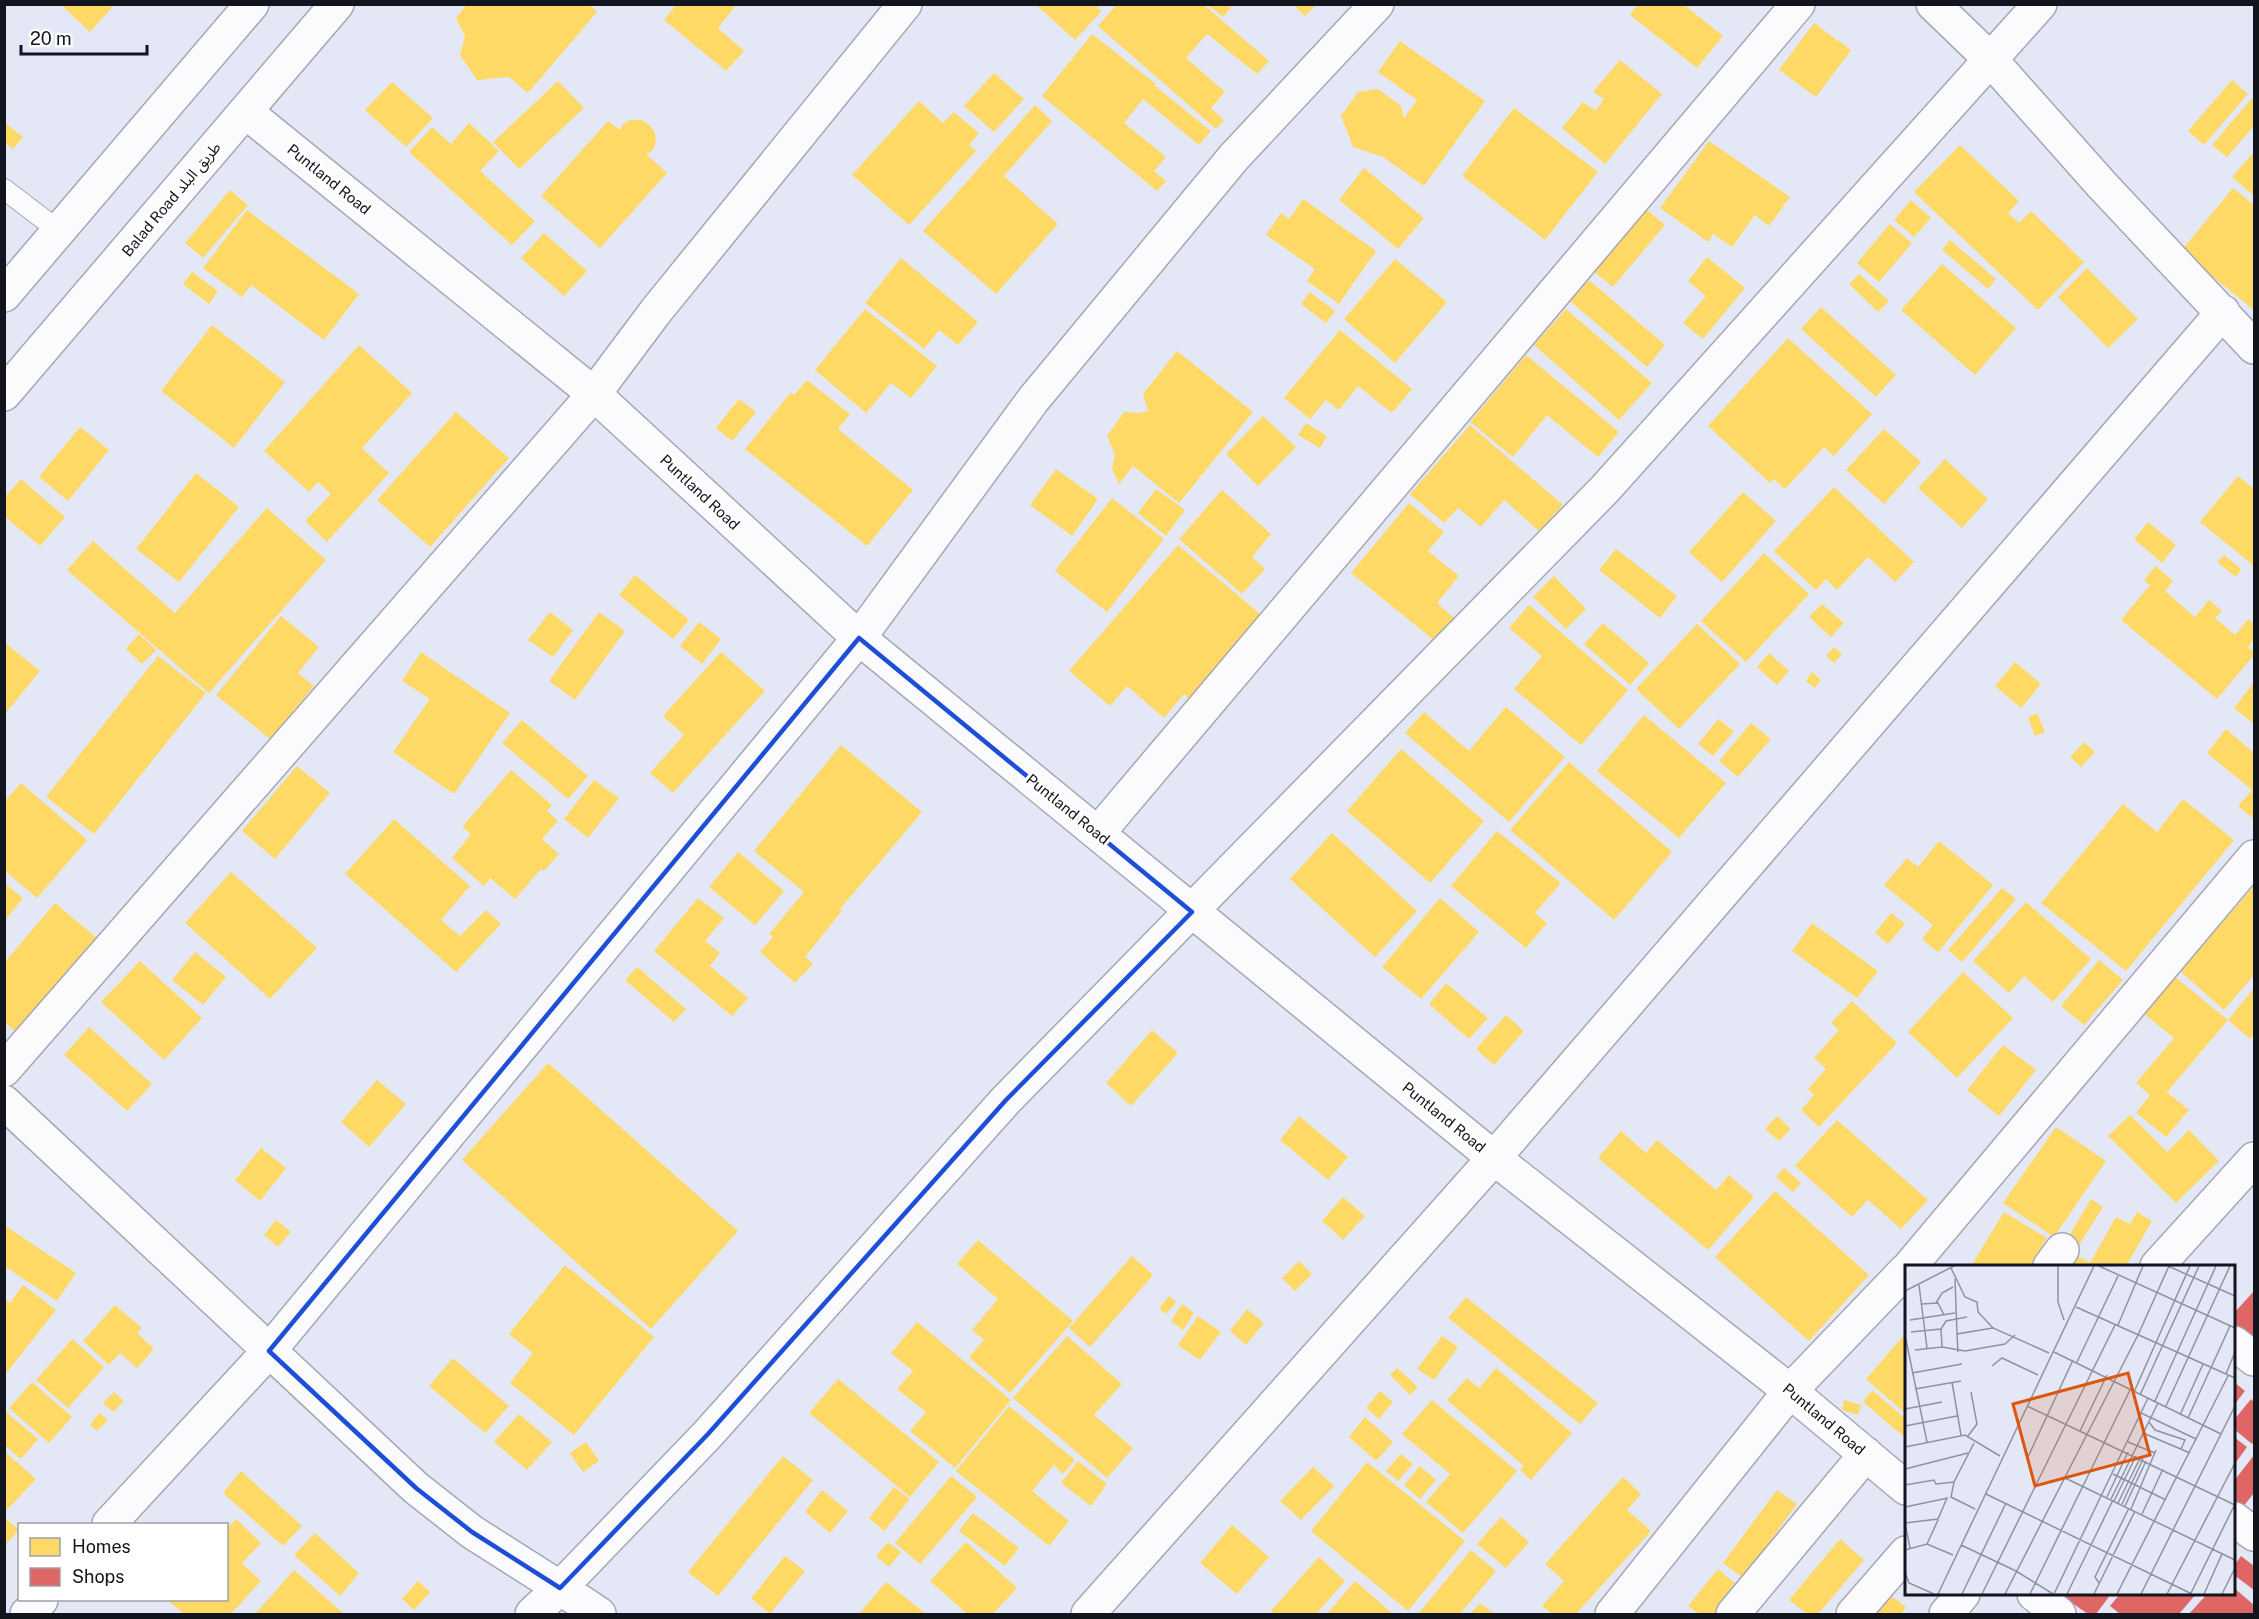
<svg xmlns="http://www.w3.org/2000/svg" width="2259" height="1619" font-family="'Public Sans','Noto Sans Arabic',sans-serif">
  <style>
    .homes { fill: #ffd966 }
    .shops { fill: #e06666 }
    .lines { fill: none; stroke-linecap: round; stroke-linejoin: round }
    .lane-casing { stroke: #a5a7b3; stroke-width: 22 }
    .street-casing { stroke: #a5a7b3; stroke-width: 36 }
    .highway-casing { stroke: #a5a7b3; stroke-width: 36 }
    .lane { stroke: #fbfbfe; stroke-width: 20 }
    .street { stroke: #fbfbfe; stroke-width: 33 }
    .highway { stroke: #fbfbfe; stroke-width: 33 }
    .marked { fill: none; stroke: #1d4ed8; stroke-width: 4.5; stroke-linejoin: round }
    .labels { text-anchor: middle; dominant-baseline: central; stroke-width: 6; stroke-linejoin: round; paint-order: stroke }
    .street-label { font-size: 15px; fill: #12141e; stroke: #fff }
    .inset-road { fill: none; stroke: #8f93a0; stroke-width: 1.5 }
    .view { fill: #dd560d; fill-opacity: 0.15; stroke: #dd560d; stroke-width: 3 }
    .inset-edge { fill: none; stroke: #12141e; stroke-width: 3 }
  </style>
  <rect width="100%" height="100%" fill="#e3e7f6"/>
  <path class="homes" d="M60,4H115L90,32Z
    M467,4H589L597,12L528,93L509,77L477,80L460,55L465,36L456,18Z
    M677,4H737L718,28L744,51L726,71L664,20Z
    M1035,4H1100L1097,8L1102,11L1075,40Z
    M1117,4H1203L1269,61L1257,74L1207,34L1186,58L1225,92L1211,108L1224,120L1216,129L1098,26Z
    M1292,4H1317L1305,16Z
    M1638,4H1683L1723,36L1697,68L1630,15Z
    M1208,5H1233L1223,17Z
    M1814,23L1851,50L1816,97L1779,70Z
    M1092,34L1156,84L1154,85L1211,131L1199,145L1143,99L1124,123L1166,157L1154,171L1166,181L1157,191L1042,96Z
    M1400,41L1485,101L1424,186L1383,157L1353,147L1341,116L1358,92L1378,89L1401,106L1404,118L1417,100L1378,72Z
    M1620,60L1662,94L1605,164L1562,128L1583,102L1595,111L1604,99L1593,92Z
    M994,73L1024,99L994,132L964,106Z
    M2232,80L2248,94L2204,145L2188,131Z
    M558,81L584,108L519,169L493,142Z
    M392,82L433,118L406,147L365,110Z
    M2252,98L2254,101V126L2227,157L2212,145Z
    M919,101L943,123L954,112L979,133L969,145L976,151L909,225L852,175Z
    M1035,105L1052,121L1004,176L1058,224L996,294L923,231Z
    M1514,108L1598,172L1545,240L1462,176Z
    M630,120H641L649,124L655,133L656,143L651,152L646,154L667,173L600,248L541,196L608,121L620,130L622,125Z
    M4,122L23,137L13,149L4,142Z
    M469,123L499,151L480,171L535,221L512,245L409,152L432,127L451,144Z
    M1709,141L1790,197L1769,226L1755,215L1732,247L1713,234L1708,242L1660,208Z
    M1960,145L2019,201L2008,213L2019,223L2031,211L2084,262L2038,310L1914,192Z
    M2254,152V196L2232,177Z
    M1364,168L1424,218L1398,249L1339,200Z
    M2233,188L2254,205V310L2181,251Z
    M230,190L248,205L203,258L185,243Z
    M1303,199L1376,251L1339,304L1307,281L1315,269L1266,235L1281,213L1289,219Z
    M1911,200L1931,218L1914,237L1894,220Z
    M1641,205L1665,225L1613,287L1588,267Z
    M247,210L359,294L324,340L251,285L242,297L203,268Z
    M1890,224L1912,243L1879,282L1857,263Z
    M544,233L587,271L564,296L521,258Z
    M1950,240L1996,279L1988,289L1942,250Z
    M1707,257L1745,288L1703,339L1683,323L1706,296L1688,281Z
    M901,258L978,322L958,345L939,330L924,349L865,303Z
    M1395,259L1447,302L1395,363L1344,319Z
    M1942,264L2016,328L1975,375L1901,310Z
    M2087,268L2138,319L2108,348L2058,297Z
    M192,272L218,291L209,304L183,284Z
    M1859,274L1889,301L1878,312L1849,284Z
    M1589,280L1665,345L1647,367L1570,301Z
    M1310,292L1335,311L1326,323L1301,304Z
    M1821,307L1896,375L1876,397L1801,329Z
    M865,309L937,366L911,398L891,383L866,413L815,370Z
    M1566,309L1652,383L1619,420L1534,345Z
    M212,325L285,382L234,448L161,391Z
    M1340,330L1412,389L1392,413L1358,386L1339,410L1326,400L1310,419L1284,398Z
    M1788,338L1872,414L1834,456L1824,447L1785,489L1774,479L1770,483L1708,426Z
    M359,345L412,393L362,448L389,473L327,542L305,521L331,494L318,482L309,492L264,451Z
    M1177,351L1253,412L1179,503L1133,466L1119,484L1112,469L1115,455L1107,436L1124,412L1139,413L1148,411L1143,394Z
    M1526,355L1619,432L1598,457L1547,415L1513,457L1470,422Z
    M807,380L850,414L838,429L913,490L867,546L745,449L791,392L794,395Z
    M739,399L756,412L732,441L716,428Z
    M456,412L509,458L430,547L377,500Z
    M1263,416L1296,447L1258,486L1226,454Z
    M1306,423L1327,436L1320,448L1298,435Z
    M1470,425L1563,505L1539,531L1504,500L1481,527L1458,508L1444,523L1410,494Z
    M80,427L109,450L68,501L39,477Z
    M1884,429L1921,462L1884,504L1846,470Z
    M1945,459L1988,499L1962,528L1918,488Z
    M1056,469L1098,499L1072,536L1030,505Z
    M196,473L239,507L179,582L136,549Z
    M2238,476L2254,489V566L2200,522Z
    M21,479L65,517L40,546L4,516V498Z
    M1834,487L1914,562L1895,582L1868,557L1837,590L1826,579L1816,590L1774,551Z
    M1156,489L1185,510L1166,536L1138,513Z
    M1222,490L1271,534L1252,557L1265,569L1242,594L1179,539Z
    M1743,492L1776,521L1722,582L1689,552Z
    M1112,498L1164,539L1107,612L1055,571Z
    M1409,503L1444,532L1428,551L1459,576L1437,603L1454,618L1435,641L1351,573Z
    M267,508L326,560L209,693L67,570L93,541L175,613Z
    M2148,522L2176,545L2162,563L2134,539Z
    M1178,545L1266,619L1194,704L1184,694L1164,718L1127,686L1110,706L1069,671Z
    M1616,549L1677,596L1660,618L1599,570Z
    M1764,553L1809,594L1746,662L1701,621Z
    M2224,555L2241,569L2236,577L2217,562Z
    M2156,566L2173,581L2165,591L2195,617L2209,600L2222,611L2215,618L2235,635L2248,619L2254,624V639L2248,647L2254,652V655L2217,699L2121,620L2150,585L2144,580Z
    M635,575L689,620L673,639L619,595Z
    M1554,576L1586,609L1566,629L1533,597Z
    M1822,604L1844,623L1831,637L1809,617Z
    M1529,605L1628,690L1581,745L1514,689L1542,656L1509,628Z
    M550,612L573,630L553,657L528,640Z
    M599,612L625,631L575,700L549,681Z
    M281,616L319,647L298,673L314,686L270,739L216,695Z
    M699,622L721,639L702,664L680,646Z
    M1603,623L1649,663L1630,685L1584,644Z
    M1697,624L1740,664L1679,729L1636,689Z
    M139,634L156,650L142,664L126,649Z
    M4,642L40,671L4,715Z
    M1834,647L1842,654L1834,663L1826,656Z
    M421,652L510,713L454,794L393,752L430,699L402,681Z
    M721,652L765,691L673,793L650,773L684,735L663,716Z
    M1769,653L1789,671L1777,685L1757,667Z
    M158,656L206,693L94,834L46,797Z
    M2015,662L2041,684L2021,708L1995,686Z
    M1812,672L1821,680L1815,688L1806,681Z
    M2254,682V724L2234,708Z
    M1506,707L1565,757L1509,822L1405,733L1424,712L1469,751Z
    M2037,713L2045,732L2035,736L2028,717Z
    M1644,715L1726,783L1679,838L1597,771Z
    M1718,719L1734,731L1713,756L1698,744Z
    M522,720L588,776L568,799L502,743Z
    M1751,723L1771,739L1738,777L1719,761Z
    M2226,729L2254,753V819L2238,806L2252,790L2207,753Z
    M2084,742L2095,752L2081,767L2070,757Z
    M841,745L922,812L840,909L842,911L805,957L813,964L795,983L760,952L773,937L769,934L804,892L754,851Z
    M1401,749L1484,821L1430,883L1347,811Z
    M1569,762L1672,852L1614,920L1510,830Z
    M297,766L330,793L275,859L242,831Z
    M511,770L552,805L547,811L558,821L542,839L559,854L544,871L541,869L515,899L490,878L484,886L452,858L471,834L462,827Z
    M594,780L619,798L588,838L564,819Z
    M21,783L87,840L37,898L4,870V802Z
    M2183,799L2234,840L2126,971L2041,903L2123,804L2157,832Z
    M394,819L470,886L441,920L460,936L486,910L501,924L456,972L345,874Z
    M1497,831L1561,883L1535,913L1547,923L1526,948L1451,886Z
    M1332,833L1417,911L1375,957L1290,879Z
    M1939,841L1993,885L1938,952L1922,939L1933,925L1884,885L1907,858L1918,867Z
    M738,852L784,891L755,925L709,887Z
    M231,872L317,948L270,999L185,923Z
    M4,883L23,898L4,922Z
    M2254,886V975L2224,1010L2180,971Z
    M2002,888L2016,899L1962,962L1948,950Z
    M698,898L724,918L705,941L720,953L710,966L748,998L732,1016L654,951Z
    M1440,898L1479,932L1421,999L1382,967Z
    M2026,902L2091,959L2053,1002L2024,976L2009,993L1973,961Z
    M55,903L104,944L25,1039L4,1022V963Z
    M1891,913L1905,924L1888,944L1875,933Z
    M1812,923L1878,971L1857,998L1792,951Z
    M195,952L226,977L203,1005L172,980Z
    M2099,960L2123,980L2084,1025L2061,1006Z
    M140,961L202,1018L164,1060L101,1002Z
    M637,967L686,1009L674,1022L625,980Z
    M1963,972L2013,1018L1957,1078L1908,1032Z
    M2174,976L2228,1020L2167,1092L2189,1110L2166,1137L2136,1113L2150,1095L2136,1083L2174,1038L2143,1013Z
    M1446,983L1488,1018L1469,1039L1429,1004Z
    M2254,988V1034L2250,1039L2228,1020Z
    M1852,1001L1897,1043L1819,1127L1801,1110L1814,1095L1808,1089L1826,1069L1814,1058L1839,1030L1831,1023Z
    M1506,1015L1524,1031L1494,1065L1476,1049Z
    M89,1027L152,1084L127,1111L64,1055Z
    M1152,1030L1178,1053L1131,1106L1106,1083Z
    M2003,1045L2036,1070L1999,1116L1967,1090Z
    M548,1063L738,1231L651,1329L462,1160Z
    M377,1080L406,1104L369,1147L341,1122Z
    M2130,1115L2167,1152L2189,1130L2219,1161L2176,1203L2108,1136Z
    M1299,1116L1348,1157L1328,1180L1280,1140Z
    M1777,1116L1791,1129L1779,1141L1765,1129Z
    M1837,1120L1928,1200L1901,1229L1868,1200L1852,1217L1795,1166Z
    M2056,1127L2106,1161L2054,1237L2003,1203Z
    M1621,1131L1646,1153L1657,1140L1716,1190L1729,1175L1754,1197L1708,1250L1598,1158Z
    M261,1148L286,1168L260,1201L235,1180Z
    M1784,1168L1801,1183L1793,1192L1776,1177Z
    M1775,1191L1869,1275L1809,1341L1715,1257Z
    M1343,1197L1365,1216L1343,1240L1322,1221Z
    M2091,1199L2103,1207L2078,1247L2066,1241Z
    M2004,1212L2047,1238L2030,1266H1971Z
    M2137,1212L2152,1221L2126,1266H2076L2072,1265L2078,1256L2090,1263L2116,1217L2130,1224Z
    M276,1220L291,1232L278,1247L264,1235Z
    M4,1225L76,1273L57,1301L4,1266Z
    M978,1240L1073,1321L1010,1393L969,1357L984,1340L972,1330L998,1299L957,1264Z
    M1132,1256L1153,1275L1090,1347L1069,1328Z
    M1299,1261L1312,1274L1295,1291L1282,1278Z
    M565,1265L654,1337L574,1435L510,1383L533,1353L509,1334Z
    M23,1285L56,1310L4,1376V1299L10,1303Z
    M1169,1296L1176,1302L1166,1314L1159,1308Z
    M1466,1297L1598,1403L1580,1424L1448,1318Z
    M1182,1304L1194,1313L1183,1330L1171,1321Z
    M115,1305L142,1328L137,1333L154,1349L137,1368L120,1353L109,1365L83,1341Z
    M1247,1309L1264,1323L1246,1345L1230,1331Z
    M1198,1316L1221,1332L1200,1360L1178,1345Z
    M917,1322L1011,1400L955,1468L910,1431L926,1412L897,1389L913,1371L891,1353Z
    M1906,1333V1414L1866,1379Z
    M1067,1336L1122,1384L1094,1415L1133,1448L1107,1478L1013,1398Z
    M1442,1336L1458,1347L1434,1380L1417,1369Z
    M72,1339L104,1367L68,1408L36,1380Z
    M453,1358L509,1406L485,1433L429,1386Z
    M1397,1368L1418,1387L1410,1395L1390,1375Z
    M1496,1368L1572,1433L1531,1480L1520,1470L1524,1466L1447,1400L1467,1378L1479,1388Z
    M838,1379L939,1462L910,1497L809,1413Z
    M32,1382L72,1417L49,1443L9,1408Z
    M1872,1390L1906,1419V1432L1903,1436L1863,1402Z
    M1380,1391L1393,1402L1379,1419L1366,1408Z
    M114,1392L124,1401L113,1412L103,1403Z
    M1432,1400L1517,1471L1463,1533L1426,1502L1450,1474L1402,1434Z
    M1844,1400L1861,1405L1858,1415L1842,1410Z
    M1009,1406L1075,1460L1063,1474L1054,1465L1032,1491L1069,1521L1049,1546L956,1471Z
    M6,1412L38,1439L21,1459L4,1445V1414Z
    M99,1413L108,1420L97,1431L90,1425Z
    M519,1414L552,1442L527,1470L494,1442Z
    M1365,1417L1393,1442L1376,1461L1349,1437Z
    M586,1442L599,1461L583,1472L570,1453Z
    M4,1451L36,1479L7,1510L4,1508Z
    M1401,1454L1413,1464L1398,1481L1386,1471Z
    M783,1456L813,1480L718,1596L688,1572Z
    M1078,1461L1107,1484L1091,1506L1061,1483Z
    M1367,1462L1465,1541L1408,1611L1311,1531Z
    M1420,1466L1436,1480L1420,1499L1404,1485Z
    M1313,1467L1334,1486L1301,1520L1280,1501Z
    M241,1471L302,1526L283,1546L223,1493Z
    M951,1476L977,1497L920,1564L895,1543Z
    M1623,1477L1641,1494L1627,1510L1651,1531L1576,1614H1552L1542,1606L1564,1581L1545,1564Z
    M894,1487L910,1499L884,1531L869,1518Z
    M822,1490L848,1511L830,1533L805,1512Z
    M1777,1490L1797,1504L1743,1578L1723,1563Z
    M973,1513L1019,1548L1005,1566L959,1531Z
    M4,1517L19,1530L4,1546Z
    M1501,1517L1529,1542L1506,1568L1477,1544Z
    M236,1519L261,1543L242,1563L261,1581L231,1614H184L167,1600H226V1530Z
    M1232,1525L1269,1557L1237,1594L1200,1563Z
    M315,1533L359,1573L340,1596L294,1555Z
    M1840,1539L1864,1560L1818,1614H1807L1789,1600Z
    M888,1542L901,1552L889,1567L876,1556Z
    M966,1542L1017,1588L993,1614H967L930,1581Z
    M1471,1550L1496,1571L1460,1614H1418Z
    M785,1556L805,1571L770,1614L751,1598Z
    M1319,1557L1345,1581L1316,1614H1274L1271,1611Z
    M1718,1569L1741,1588L1720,1614H1699L1688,1606Z
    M294,1570L344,1614H255Z
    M418,1581L430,1592L414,1610L402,1599Z
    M1355,1581L1393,1614H1327Z
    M886,1582L926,1614H859Z
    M1890,1595L1906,1607L1901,1614H1875Z
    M1480,1603L1495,1614H1470Z"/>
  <path class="shops" d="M2254,1291V1351L2234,1339V1313Z
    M2234,1382L2245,1391L2234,1405Z
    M2251,1399L2254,1402V1441L2252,1444L2234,1429V1420Z
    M2234,1437L2247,1447L2234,1465Z
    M2254,1455V1493L2235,1517L2234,1516V1481Z
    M2241,1556L2254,1566V1590L2234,1575V1566Z
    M2234,1588L2254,1605V1614H2189L2207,1594H2234Z
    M2059,1594H2111L2096,1614H2088Z
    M2120,1594H2196L2179,1614H2120L2110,1606Z"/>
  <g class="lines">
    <defs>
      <path id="lane" d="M4,189L59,231"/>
      <path id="street" d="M1933,4L1990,59L2102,185L2254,347
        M246,112L594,394L859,638L1494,1158L1790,1391L1906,1488
        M1098,833L1798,4
        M4,1070L594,394L656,311L905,4
        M4,1102L416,1488L472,1532L560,1588L599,1614
        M1910,1266L2254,857
        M2050,1266L2062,1250
        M2157,1266L2254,1159
        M2234,1343L2254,1359
        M2234,1519L2254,1534
        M109,1524L269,1351L859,638L1033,400L1234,157L1377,4
        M2034,1594L2059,1614
        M27,1614L41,1600
        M532,1614L560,1588L708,1434L1006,1100L1605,489L2040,4
        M1088,1614L1494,1158L2223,312
        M1612,1614L1790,1391L1906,1270
        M1733,1614L1866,1454
        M1853,1614L1906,1553
        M1946,1614L1963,1594"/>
      <path id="highway" d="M4,295L252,4
        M4,394L337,4"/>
    </defs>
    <use href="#lane" class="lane-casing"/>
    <use href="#street" class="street-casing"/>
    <use href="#highway" class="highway-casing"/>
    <use href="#lane" class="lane"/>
    <use href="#street" class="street"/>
    <use href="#highway" class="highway"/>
  </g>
  <path class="marked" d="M859,638L1192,912L1006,1100L708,1434L560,1588L472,1532L416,1488L269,1351Z"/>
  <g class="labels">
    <g class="street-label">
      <text transform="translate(329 179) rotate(39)">Puntland Road</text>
      <text transform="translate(171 199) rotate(-50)">Balad Road طريق البلد</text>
      <text transform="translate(700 492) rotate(43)">Puntland Road</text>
      <text transform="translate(1068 809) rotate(39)">Puntland Road</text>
      <text transform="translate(1444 1117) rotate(39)">Puntland Road</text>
      <text transform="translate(1824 1419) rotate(40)">Puntland Road</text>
    </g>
  </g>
  <g transform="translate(1905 1265)">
    <rect width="330" height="330" fill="#e3e7f6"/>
    <path class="inset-road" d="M153,1V37L159,55M194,1L330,63M263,1L330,31M46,3L60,32L72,37L73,47L88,63L144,88M50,14L52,69M14,20L22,83M0,26L49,1M31,38L37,28L48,22M16,39L33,38L39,50M171,42L330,113M5,55L50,48M213,60L238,1M36,64L37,82M6,67L36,64L41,56L62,52M0,70L22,177M10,85L37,82L60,86L100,79L110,70M53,87L52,69L88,63M149,87L316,169M172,97L213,11M87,101L97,93L133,110M7,108L57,99M321,109L330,87M47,117L56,170M10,124L56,116M229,127L285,1M235,130L294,1M250,136L311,1M122,141L330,240M261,141L325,1M0,144L37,137M236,148L291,174M275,150L298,99M283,153L325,61M244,157L250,165L280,175L276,184M0,161L52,151M175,166L202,110M238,168L285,188M63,171L72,159L66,127M223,177L250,188M69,178L49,217L46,232L70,244M0,182L60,170L95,191M122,194L168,95M0,204L63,188M208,209L261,235M158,212L330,295M0,220L29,215L31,219L49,217M81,229L287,329M202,232L223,187M206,234L253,138M209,236L231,191M213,238L235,193M217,239L238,194M220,241L241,196M0,242L43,233M226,244L251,185M237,249L258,204M0,258L33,254L42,233M0,258L5,283M22,279L33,255M56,280L111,306L148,329M0,285L22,279L48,290M0,307L4,318L29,329M194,318L190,312L224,243M286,328L330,239M33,329L189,1M57,329L101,238M77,329L210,60M100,329L233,70L264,1M125,329L225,125M149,329L243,133M162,329L208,235M189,329L230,246M212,329L323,111M236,329L330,141M262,329L330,198M299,329L317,289M317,329L330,303"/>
    <path class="view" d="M223,108L245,190L130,221L108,139Z"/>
    <rect width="330" height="330" class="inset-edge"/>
  </g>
  <rect width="2259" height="1619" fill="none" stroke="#12141e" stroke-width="12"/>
  <rect x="18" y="1523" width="210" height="78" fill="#ffffff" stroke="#a0a1a5" stroke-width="1.5"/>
  <rect x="30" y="1538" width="30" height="18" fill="#ffd966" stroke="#a0a1a5" stroke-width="1.5"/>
  <text x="72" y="1553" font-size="18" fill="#12141e">Homes</text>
  <rect x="30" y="1568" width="30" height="18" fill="#e06666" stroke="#a0a1a5" stroke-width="1.5"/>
  <text x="72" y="1583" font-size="18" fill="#12141e">Shops</text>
  <path d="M21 45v9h126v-9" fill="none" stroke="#12141e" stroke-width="3"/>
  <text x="30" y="45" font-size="18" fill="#12141e" stroke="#ffffff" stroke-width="4.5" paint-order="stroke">20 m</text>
</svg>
